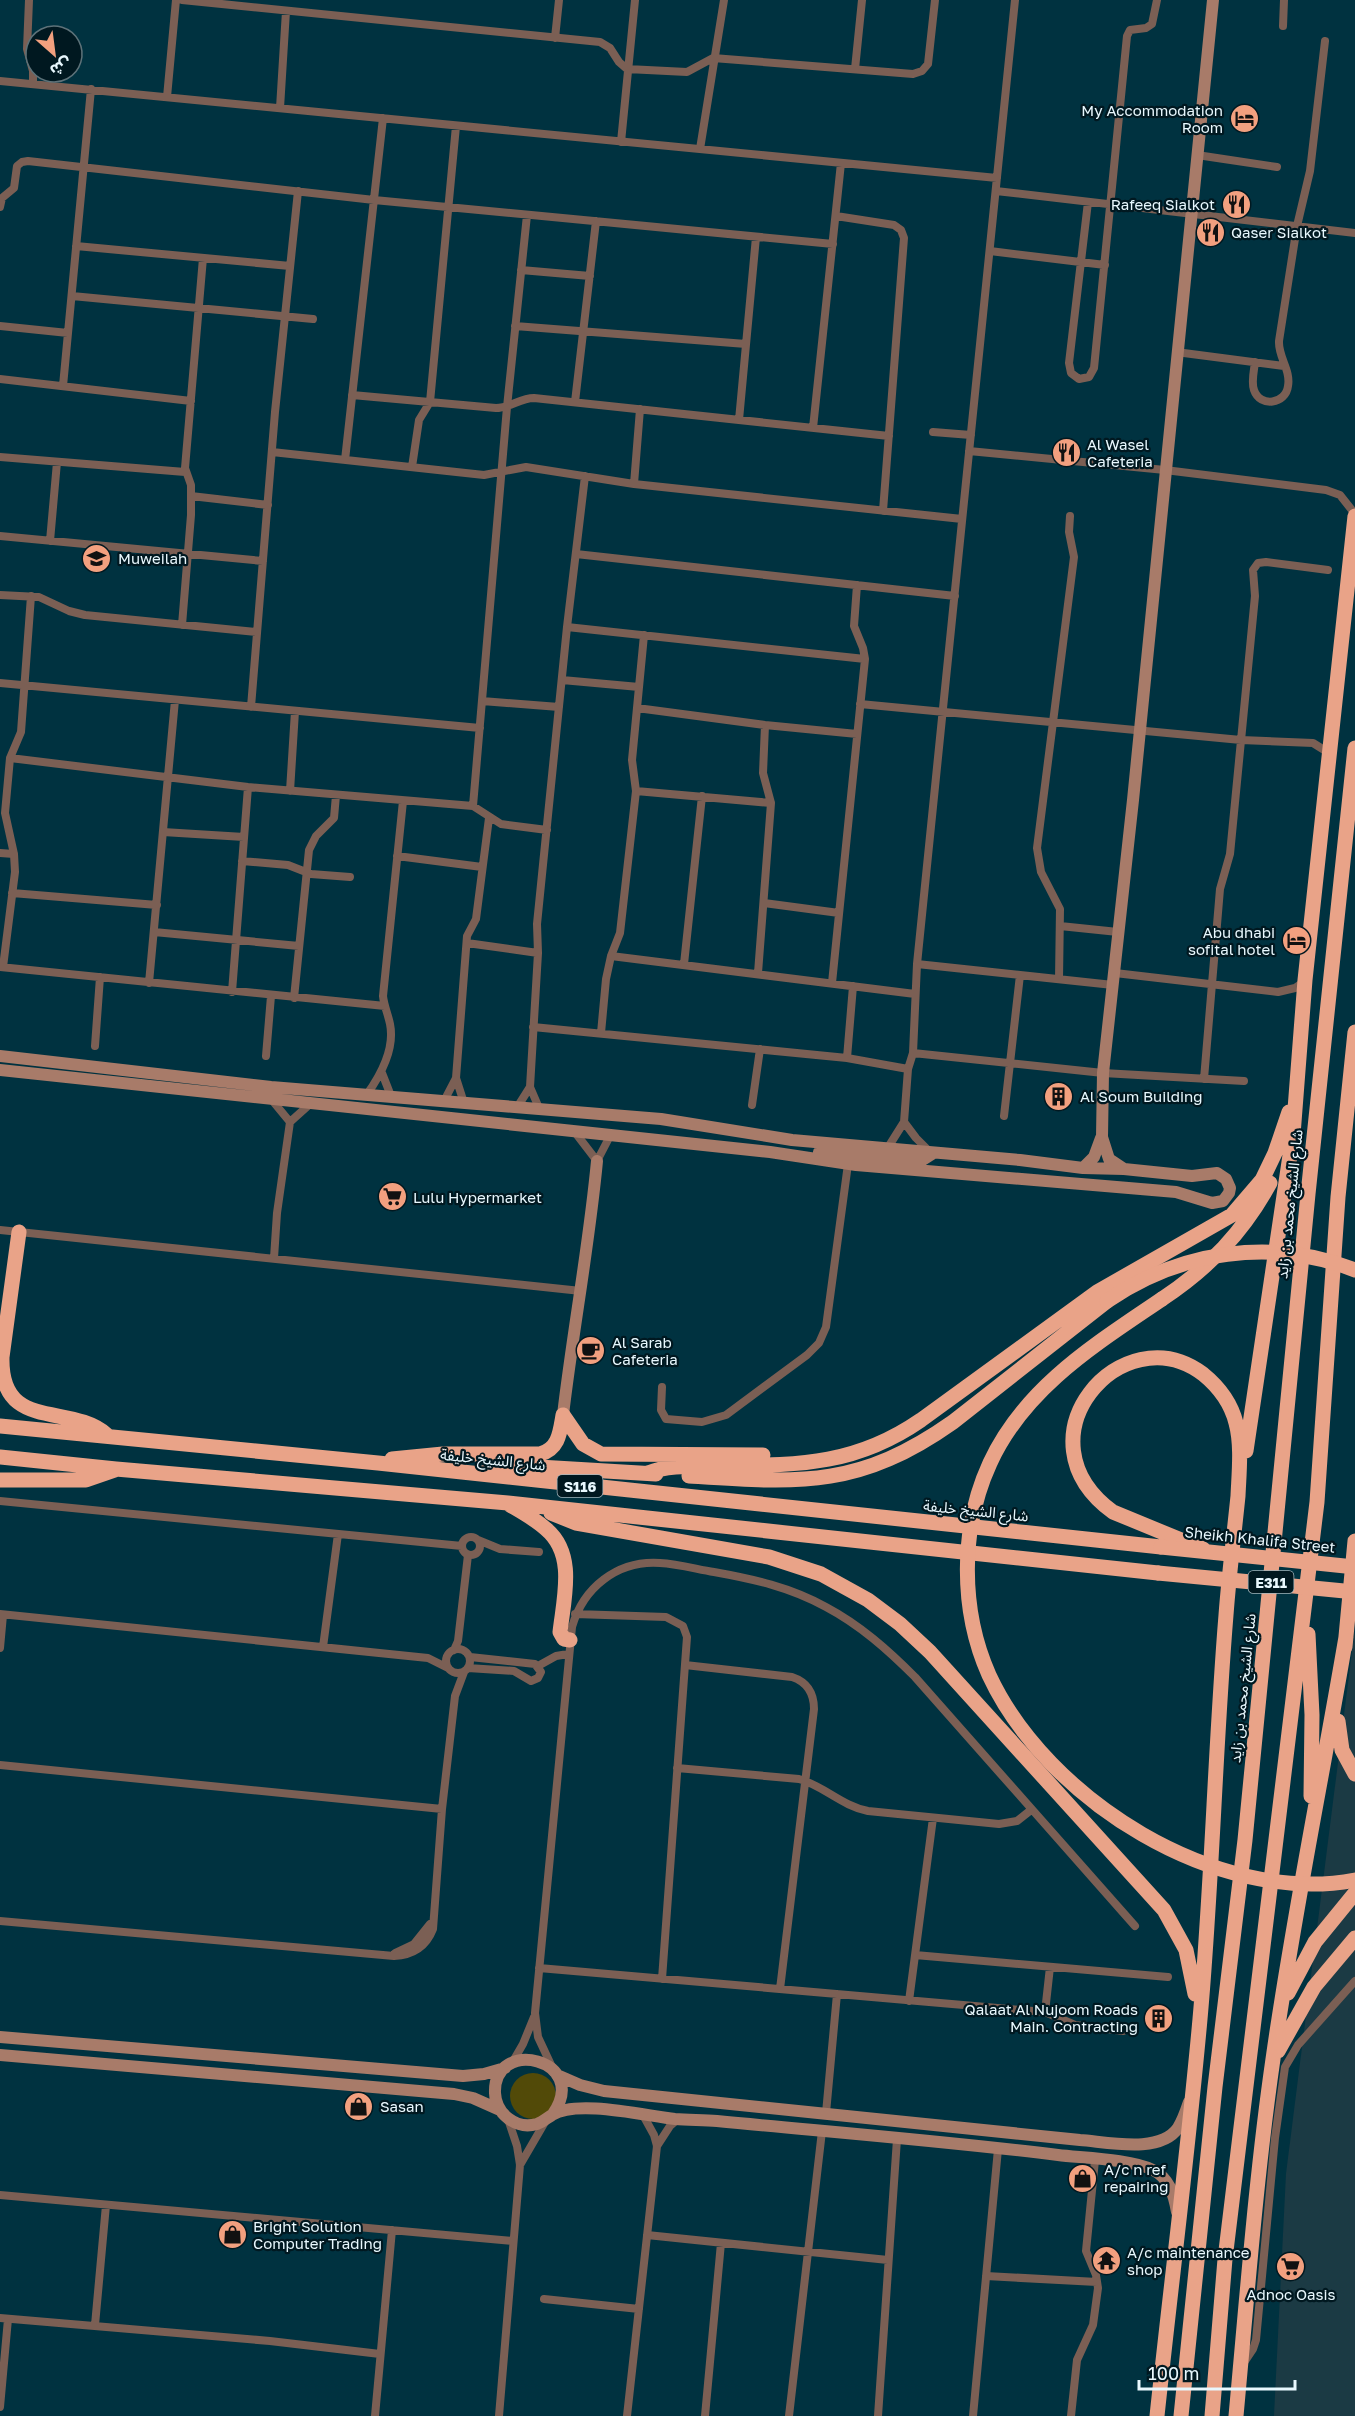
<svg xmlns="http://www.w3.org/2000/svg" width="1355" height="2416" font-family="'Golos Text','Noto Sans Arabic',sans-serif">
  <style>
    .built { fill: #1b3a44 }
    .green { fill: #524a08 }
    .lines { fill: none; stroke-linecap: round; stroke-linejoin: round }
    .street { stroke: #7b5f54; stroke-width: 8 }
    .secondary { stroke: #a87b69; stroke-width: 12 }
    .highway { stroke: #e9a388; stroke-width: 15 }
    .highway-bridge { stroke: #e9a388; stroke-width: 15 }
    .labels { text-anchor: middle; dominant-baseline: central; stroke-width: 4.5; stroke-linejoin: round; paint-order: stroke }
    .shield { fill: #001820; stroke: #a2b5bb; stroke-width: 1.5 }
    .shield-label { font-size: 14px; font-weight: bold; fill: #e8f8fe }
    .poi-label { font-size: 15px; fill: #e8f8fe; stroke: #001820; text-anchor: start }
    .street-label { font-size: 15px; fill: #e8f8fe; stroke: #001820 }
  </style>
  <rect width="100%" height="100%" fill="#003240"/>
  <path class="built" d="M1355,1628V2416H1274L1286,2174Z"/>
  <path class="green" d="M510 2096a23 23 0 1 1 46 0a23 23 0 1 1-46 0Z"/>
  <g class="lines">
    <path class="street" d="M29,0L27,49L33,71V84
      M182,0L600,42L610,48L619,62L627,69L687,72L713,58L913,74L922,71L928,64L935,0
      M1283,26L1284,0
      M555,38L559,0
      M855,69L862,0
      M0,81L997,178
      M167,97L176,0
      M280,108L286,11
      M621,142L635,0
      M700,149L724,0
      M1197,155L1277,167
      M996,191L1355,233
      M1088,202L1069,363L1071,373L1079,379L1089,377L1094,368L1127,36L1130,30L1146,28L1152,24L1157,0
      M0,207L2,198L14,188L17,166L22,162L28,161L374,200L833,244
      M836,216L894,225L901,230L904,238L883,511
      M76,246L290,266
      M990,251L1105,265
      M521,270L590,276
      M72,296L313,319
      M0,326L68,333
      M515,326L746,344
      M1176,352L1284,366
      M1255,362C1254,371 1251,382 1254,390C1260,408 1286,404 1288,386C1291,370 1278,357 1279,341L1297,226L1310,171L1325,41
      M0,379L191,401
      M63,386L91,89
      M352,395L496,408C510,408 520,398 534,398L889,436
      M575,402L596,221
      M739,420L756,237
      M813,428L841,163
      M933,432L971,435
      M969,451L1165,470L1326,490L1340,495L1355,514
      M272,452L484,475L526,467L634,484L962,519
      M0,457L185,472
      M345,460L383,118
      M412,467L419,420L430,402L456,126
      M634,484L640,409
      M191,496L268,505
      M0,536L263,561
      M50,541L57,462
      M576,554L955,596
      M0,595L39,597L69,611L85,615L257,632
      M182,625L191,515V485L185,468L203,258
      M567,627L865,659
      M562,680L639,687
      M0,683L480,728
      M482,701L559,707
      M860,704L1241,740L1313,743L1329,753
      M251,707L275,412L298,191
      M637,708L765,725L857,734
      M10,758L248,787L473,806L501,824L547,830
      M290,791L295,711
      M636,791L771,803
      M473,806L507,407L527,215
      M163,832L244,837
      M0,853L14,854
      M397,856L482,867
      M242,861L288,865L311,874L350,877
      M12,893L157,905
      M764,903L839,913
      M1060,926L1118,932
      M154,932L299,946
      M467,943L538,953
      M611,956L915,994
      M684,964L702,796
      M917,964L1113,985
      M0,967L385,1006
      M3,967L15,872L14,854L5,813L10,758L21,732L31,596
      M758,973L771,803L763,773L765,725
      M1115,973L1278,992L1295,988L1305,981
      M1059,979L1060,909L1041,872L1037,848L1074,557L1069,532L1070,516
      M149,983L175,700
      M832,983L865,659L863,648L854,626L857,585
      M232,992L248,787
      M294,998L309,850L316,836L334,818L336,795
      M533,1027L847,1058L908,1069
      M601,1033L606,979L611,956L620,933L636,791L632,760L644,635
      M95,1046L100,977
      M913,1053L1103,1073L1244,1081
      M266,1056L271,996
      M847,1058L853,986
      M382,1073L391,1096
      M1204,1079L1220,889L1230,854L1255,596L1253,570L1258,563L1266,562L1328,570
      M530,1087L539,1108
      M367,1094C381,1075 395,1048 390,1024C388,1014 384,1006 383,996L403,801
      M271,1099L290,1122
      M444,1101L456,1078
      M464,1103L456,1078L467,936L476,919L489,818
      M752,1105L760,1049
      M518,1106L530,1087L538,953L537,924L567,627L585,476
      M1004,1116L1020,975
      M904,1122L916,1138L931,1153
      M574,1131L597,1161
      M887,1149L904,1122L908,1069L913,1053L917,964L1015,0
      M597,1161L610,1136
      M0,1230L581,1291
      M274,1258L277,1213L290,1122L310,1104
      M662,1387L661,1410L666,1419L702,1422L726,1415L807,1355L819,1343L826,1327L848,1164
      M0,1501L462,1546
      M462 1546a9 9 0 1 1 18 0a9 9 0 1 1-18 0Z
      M478,1540L500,1549L539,1552
      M0,1614L428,1658L448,1668
      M575,1614L666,1617L683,1626L687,1637L662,1979
      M323,1647L338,1534
      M0,1648L3,1615
      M446 1661a12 12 0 1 1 24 0a12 12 0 1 1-24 0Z
      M454,1650L458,1641L468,1555
      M685,1665L792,1677C807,1682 814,1693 814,1709L780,1989
      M538,1666L556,1656L568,1654
      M468,1668L514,1671L531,1681L538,1678L541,1672L535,1664L470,1657
      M0,1765L442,1809
      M677,1768L799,1779C824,1786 842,1806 868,1811L999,1824L1017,1821L1031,1810
      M0,1921L394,1956C413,1955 426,1947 433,1929L442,1809L455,1696L464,1672
      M395,1953L414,1944L430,1924
      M915,1955L1168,1977
      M539,1968L1045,2012L1075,2025L1123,2031
      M909,2001L933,1818
      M1045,2012L1050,1967
      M512,2063L523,2044L534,2017
      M552,2067L538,2037L535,2013L572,1627C583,1588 617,1560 660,1563C678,1564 696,1569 714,1572C753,1579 790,1587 826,1607C860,1625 888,1650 915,1677L1135,1926
      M826,2113L837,1994
      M657,2146L670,2126L678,2119
      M520,2165L545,2122
      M0,2195L513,2241
      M647,2235L888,2260
      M986,2276L1097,2282
      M544,2299L639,2309
      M0,2318L270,2341L380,2354
      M95,2325L106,2205
      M1243,2364L1253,2349L1256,2340L1275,2138L1285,2067L1298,2045L1355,1981
      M0,2407L8,2319
      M375,2416L392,2230
      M499,2416L520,2165L517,2146L508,2119
      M627,2416L657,2146L654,2135L643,2115
      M705,2416L721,2243
      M789,2416L822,2131
      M878,2416L897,2139
      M973,2416L998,2149
      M1071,2416L1077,2360L1093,2325L1098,2288L1096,2275L1086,2251L1095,2160"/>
    <path class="secondary" d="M0,1056L271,1087L661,1119L792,1140L1020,1160L1083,1168L1124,1169L1192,1176L1217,1173L1226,1179L1230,1188L1229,1193L1223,1201L1212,1203L1176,1192L856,1165L770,1152L0,1070
      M819,1152L921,1161L932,1154
      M1083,1168L1094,1157L1101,1138
      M1124,1169L1109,1159L1102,1137L1103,1073L1133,800L1213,0
      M563,1415C573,1330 589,1246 597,1161
      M0,2037L463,2076L484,2074L505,2068
      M0,2055L454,2094L473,2098L500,2110
      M557,2075L580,2085L604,2091L1080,2140C1108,2142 1160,2154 1178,2128C1183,2120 1186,2111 1189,2102
      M553,2114C591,2059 493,2036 495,2093C496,2114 516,2130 537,2124C543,2122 547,2118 552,2115C577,2099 646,2116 675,2119C689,2120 703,2120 717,2121C831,2132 945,2141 1058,2155C1083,2158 1131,2159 1153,2170C1169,2178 1174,2194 1177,2212"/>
    <path class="highway" d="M19,1232L2,1357C0,1433 70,1402 107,1435
      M1162,1299C1209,1268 1243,1232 1270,1183
      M563,1415L583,1444L601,1454L763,1455
      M0,1426L378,1463L1161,1547
      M1246,1451L1293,1135L1305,980L1355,516
      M0,1457L116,1469L508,1503L1158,1573
      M392,1459L443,1454H540C559,1449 560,1432 563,1415
      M483,1473L505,1467L522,1466L656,1474
      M648,1473C671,1464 699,1467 724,1466C800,1465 856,1465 921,1420L1097,1292L1232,1215L1262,1180L1275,1153L1289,1112
      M689,1476C799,1483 858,1489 953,1422L1107,1301
      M0,1480H86L115,1470
      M510,1505C522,1512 535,1519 546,1529C576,1554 564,1597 560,1632L564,1639L570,1640
      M551,1513L576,1523L769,1557L821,1574L868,1600L900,1624L930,1652L1164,1910L1186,1950L1195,1994
      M1308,1634L1312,1715L1311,1796
      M1345,1647L1355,1541
      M1338,1721L1342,1750L1355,1774
      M1288,1993L1315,1942L1355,1893
      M1278,2051L1314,1987L1355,1938
      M1157,2416C1171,2284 1188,2152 1200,2019C1212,1885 1215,1749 1226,1615C1229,1575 1234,1535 1238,1496C1239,1473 1242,1445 1236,1423C1231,1403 1219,1387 1203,1374C1122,1313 1013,1439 1113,1512L1203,1549
      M1181,2416L1215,2087L1245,1840L1308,1194L1355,748
      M1212,2416L1225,2259L1317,1502L1338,1197L1355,1032
      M1236,2416C1247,2297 1256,2177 1273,2059C1293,1917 1322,1778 1346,1637"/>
    <path class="highway-bridge" d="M1162,1299C1096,1344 1025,1387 990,1463C960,1528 960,1610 989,1675C1047,1800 1217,1906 1355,1880
      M1107,1301C1180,1251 1272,1237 1355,1270
      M1161,1547L1355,1567
      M1158,1573L1355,1592"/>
  </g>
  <defs>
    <symbol id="hotel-disc" viewBox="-11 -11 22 22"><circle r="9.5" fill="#f2a07f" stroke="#001820"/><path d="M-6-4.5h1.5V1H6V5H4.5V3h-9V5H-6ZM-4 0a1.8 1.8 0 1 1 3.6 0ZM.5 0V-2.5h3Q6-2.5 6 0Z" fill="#111"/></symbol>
    <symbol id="restaurant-disc" viewBox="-11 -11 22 22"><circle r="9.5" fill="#f2a07f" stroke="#001820"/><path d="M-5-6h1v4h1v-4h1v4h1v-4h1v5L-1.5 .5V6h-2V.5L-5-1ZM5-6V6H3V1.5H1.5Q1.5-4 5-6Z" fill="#111"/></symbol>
    <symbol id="school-disc" viewBox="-11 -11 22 22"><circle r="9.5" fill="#f2a07f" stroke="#001820"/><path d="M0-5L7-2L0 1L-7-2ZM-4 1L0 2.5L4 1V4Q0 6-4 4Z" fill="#111"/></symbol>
    <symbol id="building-disc" viewBox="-11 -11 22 22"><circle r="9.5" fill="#f2a07f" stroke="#001820"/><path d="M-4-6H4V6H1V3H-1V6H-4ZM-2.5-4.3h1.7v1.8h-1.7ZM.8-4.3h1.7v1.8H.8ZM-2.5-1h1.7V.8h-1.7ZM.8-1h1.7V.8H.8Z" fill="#111"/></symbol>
    <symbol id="supermarket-disc" viewBox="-11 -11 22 22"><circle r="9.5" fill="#f2a07f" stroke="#001820"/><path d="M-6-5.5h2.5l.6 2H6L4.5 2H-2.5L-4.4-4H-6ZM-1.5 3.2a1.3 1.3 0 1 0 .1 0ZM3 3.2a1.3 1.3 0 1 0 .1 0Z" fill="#111"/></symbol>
    <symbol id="cafe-disc" viewBox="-11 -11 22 22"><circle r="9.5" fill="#f2a07f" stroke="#001820"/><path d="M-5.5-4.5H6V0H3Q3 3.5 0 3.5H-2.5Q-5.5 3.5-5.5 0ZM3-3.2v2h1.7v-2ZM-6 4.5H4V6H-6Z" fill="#111"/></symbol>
    <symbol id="shop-disc" viewBox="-11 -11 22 22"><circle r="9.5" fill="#f2a07f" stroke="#001820"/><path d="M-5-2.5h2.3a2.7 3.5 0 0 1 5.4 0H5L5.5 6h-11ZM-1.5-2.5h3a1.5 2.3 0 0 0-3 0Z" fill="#111"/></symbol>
    <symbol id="temple-disc" viewBox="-11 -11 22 22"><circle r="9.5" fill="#f2a07f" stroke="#001820"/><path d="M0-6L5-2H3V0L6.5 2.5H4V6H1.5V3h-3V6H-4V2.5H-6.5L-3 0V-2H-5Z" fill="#111"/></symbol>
  </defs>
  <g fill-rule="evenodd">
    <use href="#hotel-disc" x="1228" y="102" width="33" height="33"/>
    <use href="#restaurant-disc" x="1220" y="188" width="33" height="33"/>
    <use href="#restaurant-disc" x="1194" y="216" width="33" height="33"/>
    <use href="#restaurant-disc" x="1050" y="436" width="33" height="33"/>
    <use href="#school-disc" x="80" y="542" width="33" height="33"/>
    <use href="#hotel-disc" x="1280" y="924" width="33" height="33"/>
    <use href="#building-disc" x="1042" y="1080" width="33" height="33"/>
    <use href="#supermarket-disc" x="376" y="1180" width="33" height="33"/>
    <use href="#cafe-disc" x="574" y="1334" width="33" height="33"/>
    <use href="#building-disc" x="1142" y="2002" width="33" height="33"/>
    <use href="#shop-disc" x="342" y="2090" width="33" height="33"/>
    <use href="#shop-disc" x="1066" y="2162" width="33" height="33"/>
    <use href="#shop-disc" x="216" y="2218" width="33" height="33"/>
    <use href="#temple-disc" x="1090" y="2244" width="33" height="33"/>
    <use href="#supermarket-disc" x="1274" y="2250" width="33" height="33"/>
  </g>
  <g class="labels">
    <g class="shield">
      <rect x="557.5" y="1475" width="45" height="22" rx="4.5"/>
      <rect x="1248.5" y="1571" width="45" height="22" rx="4.5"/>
    </g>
    <g class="shield-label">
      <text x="580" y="1486">S116</text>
      <text x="1271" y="1582">E311</text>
    </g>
    <g class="poi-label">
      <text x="1223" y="110" text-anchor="end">My Accommodation<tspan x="1223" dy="17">Room</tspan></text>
      <text x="1215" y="204" text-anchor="end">Rafeeq Sialkot</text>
      <text x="1231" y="232">Qaser Sialkot</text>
      <text x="1087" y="444">Al Wasel<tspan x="1087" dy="17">Cafeteria</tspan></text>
      <text x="118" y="558">Muweilah</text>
      <text x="1275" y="932" text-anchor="end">Abu dhabi<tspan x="1275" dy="17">sofital hotel</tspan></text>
      <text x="1080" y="1096">Al Soum Building</text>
      <text x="413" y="1197">Lulu Hypermarket</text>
      <text x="612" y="1342">Al Sarab<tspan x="612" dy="17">Cafeteria</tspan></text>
      <text x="1138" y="2009" text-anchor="end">Qalaat Al Nujoom Roads<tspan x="1138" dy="17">Main. Contracting</tspan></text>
      <text x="380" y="2106">Sasan</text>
      <text x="1104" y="2169">A/c n ref<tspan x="1104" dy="17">repairing</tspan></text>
      <text x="253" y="2226">Bright Solution<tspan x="253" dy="17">Computer Trading</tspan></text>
      <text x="1127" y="2252">A/c maintenance<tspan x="1127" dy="17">shop</tspan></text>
      <text x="1291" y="2294" text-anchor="middle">Adnoc Oasis</text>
    </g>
    <g class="street-label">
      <text transform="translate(1289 1204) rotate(-84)">شارع الشيخ محمد بن زايد</text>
      <text transform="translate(493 1459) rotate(6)">شارع الشيخ خليفة</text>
      <text transform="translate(976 1510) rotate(6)">شارع الشيخ خليفة</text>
      <text transform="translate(1260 1539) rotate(6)">Sheikh Khalifa Street</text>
      <text transform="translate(1242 1688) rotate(-84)">شارع الشيخ محمد بن زايد</text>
    </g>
  </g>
  <g transform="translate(54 54) rotate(152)"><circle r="28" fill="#001820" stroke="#5d7279" stroke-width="1.5"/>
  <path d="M0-4.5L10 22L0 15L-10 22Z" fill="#f2a07f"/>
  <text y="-9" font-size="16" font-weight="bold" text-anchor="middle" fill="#e8f8fe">ش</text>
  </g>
  <path d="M1139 2380v9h156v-9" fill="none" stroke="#e8f8fe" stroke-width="3"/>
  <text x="1148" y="2380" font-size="18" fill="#e8f8fe" stroke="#001820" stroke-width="4.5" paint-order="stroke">100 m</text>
</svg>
